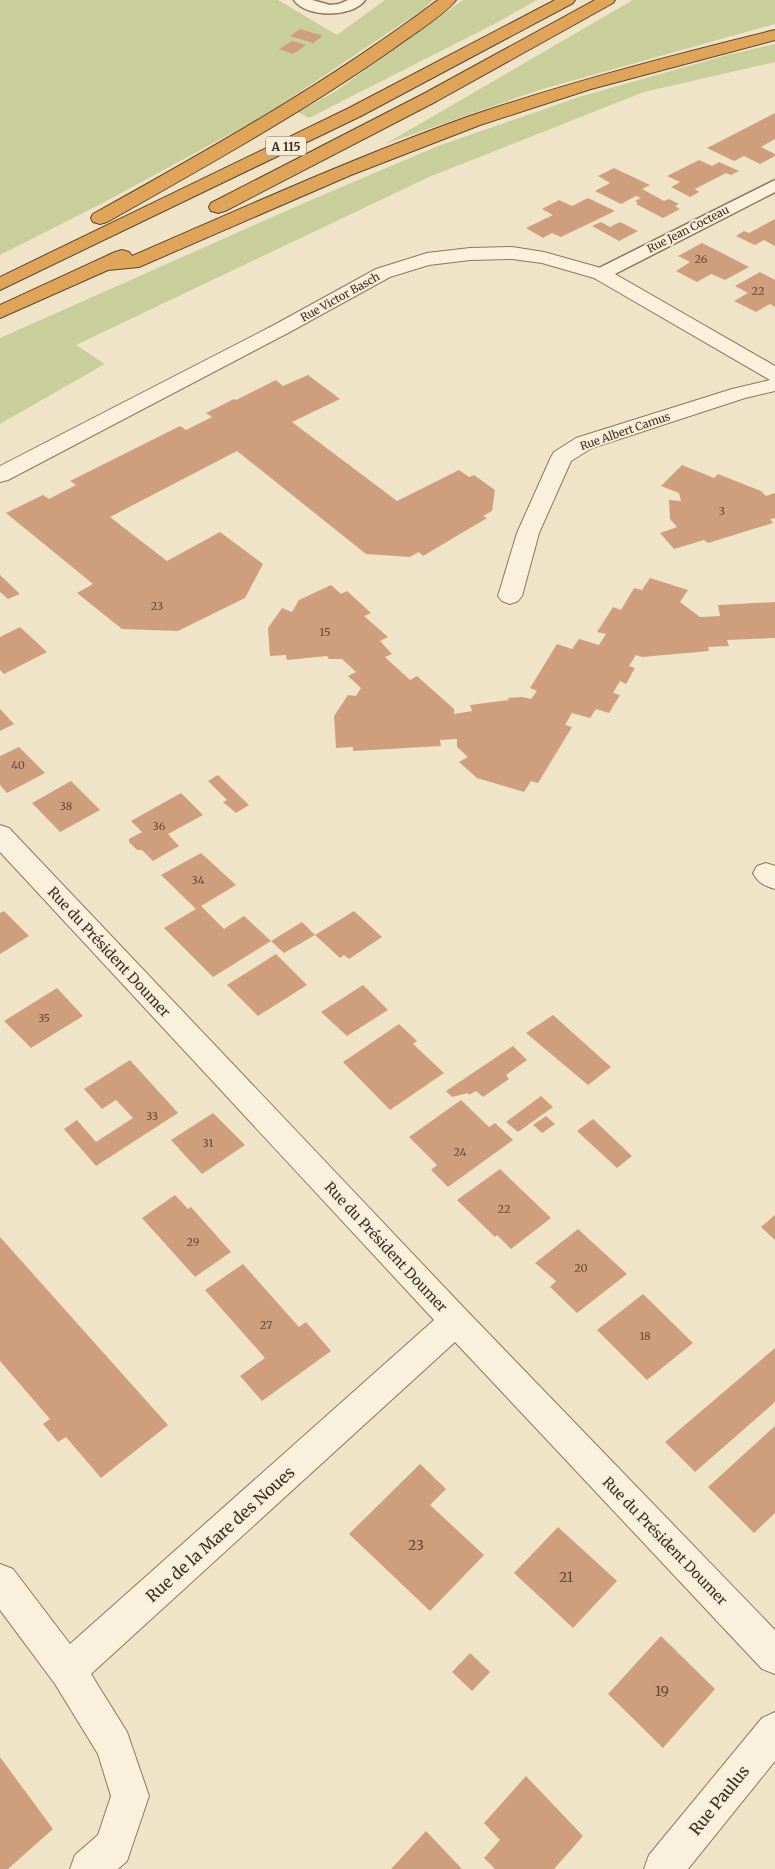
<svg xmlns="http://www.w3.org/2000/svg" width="775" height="1869" font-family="Merriweather,serif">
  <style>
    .green { fill: #c9cf9b }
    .building { fill: #cf9f7d }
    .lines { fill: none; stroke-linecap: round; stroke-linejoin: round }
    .service-casing { stroke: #8d765c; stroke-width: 3 }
    .minor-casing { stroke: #8d765c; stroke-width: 2 }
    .motorway-casing { stroke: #5b4430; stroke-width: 2 }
    .service { fill: #faf1dc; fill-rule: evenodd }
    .minor { fill: #faf1dc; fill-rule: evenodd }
    .motorway { fill: #e0a458; fill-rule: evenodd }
    .labels { text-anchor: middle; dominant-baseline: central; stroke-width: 4; stroke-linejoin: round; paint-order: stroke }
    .far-street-label { font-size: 11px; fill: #3d2e20; stroke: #f7eed8 }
    .number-label { font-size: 11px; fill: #624a37 }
    .shield { fill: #f7eed8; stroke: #756857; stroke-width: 1 }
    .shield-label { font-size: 12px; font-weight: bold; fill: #3d2e20 }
    .street-label { font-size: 14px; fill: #3d2e20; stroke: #f7eed8 }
    .near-number-label { font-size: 14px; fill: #624a37 }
    .near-street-label { font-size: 16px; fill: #3d2e20; stroke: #f7eed8 }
  </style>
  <rect width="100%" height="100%" fill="#f0e4c8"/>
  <path class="green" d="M0,0H278L337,35L385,0H433L422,10L267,114L101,204L0,255Z
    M463,0H537L498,22L309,118L298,112L336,91Z
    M633,0H775V24L539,90L385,144Z
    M775,44V62L644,92L429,177L76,345L105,364L0,424V338L304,203L438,146L579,97L727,55Z"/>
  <path class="building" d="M300,29L323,36L313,43L290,36Z
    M292,41L306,45L293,54L279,49Z
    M775,113V139L761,147L775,154V156L760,164L744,156L734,161L707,148Z
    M699,160L712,166L719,162L739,171L731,175L726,173L695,189L699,192L690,197L671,187L680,182L667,176Z
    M614,168L650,185L642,189L664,201L669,199L679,204L675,206L680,209L663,218L636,204L638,203L635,201L641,198L636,196L621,204L595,191L610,183L598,176Z
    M588,198L615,211L561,237L552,233L543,238L526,228L553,215L542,209L559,200L572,206Z
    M775,219V246L764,240L755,245L736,236L744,231L749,233Z
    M601,222L610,227L620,222L638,231L619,241L592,226Z
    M702,243L726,255L749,267L725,280L711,274L697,282L676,271L690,262L678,256Z
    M760,272L775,280V307L770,304L756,312L734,301L748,293L735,286Z
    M308,375L340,399L292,422L397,501L459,470L469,477L474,475L495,490L492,511L483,516L487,518L423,556L419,552L410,557L366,554L237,451L110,517L167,561L220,532L263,564L245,598L178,631L122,629L77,593L93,584L6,513L43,495L49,499L76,485L70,481L180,426L186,430L212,417L206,413L234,399L236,400L276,380L283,386Z
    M682,465L714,478L718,474L761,491L766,496L775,493V518L770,519L773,523L708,543L704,540L674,549L660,533L677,527L670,519L669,500L681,501L679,493L661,486Z
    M0,575L20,594L8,599L0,592Z
    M650,578L688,590L680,602L700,617L720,616L718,605L775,602V638L727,640L729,646L708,647L709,651L642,657L636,655L629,666L635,668L626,684L620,681L613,693L620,695L609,713L596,709L590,718L572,713L565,725L572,727L538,783L531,781L524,792L477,778L459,762L468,757L457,747V739L440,740L441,746L353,751V747L336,748L334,716L348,695L356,696L361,688L348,676L356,672L342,659H329L327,656L287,660L286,655L270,656L268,628L282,608L292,612L299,600L331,585L341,594L347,591L371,613L364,616L388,637L380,641L392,654L385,657L410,680L417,676L454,709V714L472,711L470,705L509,700L508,698L522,697L531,699L537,691L530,688L557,644L572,649L579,639L599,645L606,634L597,632L613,607L621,610L634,588L642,590Z
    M20,627L47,652L4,674L0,670V637Z
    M0,709L14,724L0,731Z
    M19,747L45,773L7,793L0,785V756Z
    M218,775L249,805L236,813L223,802L227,800L208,781Z
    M71,781L100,810L60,832L32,803Z
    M181,793L203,815L168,834L179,846L153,861L142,850H137L129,842V839L142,832L131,821Z
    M201,853L236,885L201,906L224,929L244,916L271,941L213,977L164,928L196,909L161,875Z
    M4,911L29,936L0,954V913Z
    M354,911L382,937L349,959L344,955L340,958L315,935Z
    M302,922L315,935L284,953L271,941Z
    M276,954L307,985L258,1016L227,985Z
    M363,985L388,1010L347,1036L321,1012Z
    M57,988L83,1016L31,1048L4,1021Z
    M553,1015L611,1067L588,1085L526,1033Z
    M399,1024L417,1041L413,1044L444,1073L390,1110L343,1062Z
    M513,1046L527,1060L506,1075L509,1079L483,1097L476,1091L469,1095L468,1093L452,1097L446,1091Z
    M130,1060L178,1113L96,1166L64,1129L77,1120L96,1142L133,1118L116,1100L102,1109L84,1089Z
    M541,1096L553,1107L518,1132L506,1122Z
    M461,1100L489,1127L495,1123L513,1140L448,1187L431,1170L437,1165L409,1137Z
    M213,1113L245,1145L202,1174L171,1140Z
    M546,1116L555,1124L542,1133L533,1125Z
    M593,1119L632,1156L617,1168L577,1131Z
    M500,1169L551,1218L511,1249L497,1235L495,1237L457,1200Z
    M175,1195L188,1209L191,1207L231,1252L195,1277L142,1218Z
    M775,1215V1240L761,1227Z
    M578,1229L627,1274L577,1313L550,1287L556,1281L535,1263Z
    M0,1237L168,1425L101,1478L66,1437L58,1442L43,1424L50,1419L0,1361Z
    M243,1264L299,1327L306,1322L331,1351L262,1401L240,1376L265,1358L205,1290Z
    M643,1294L693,1343L647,1380L597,1330Z
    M775,1348V1402L695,1472L665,1442Z
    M775,1426V1513L754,1533L708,1487Z
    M420,1464L446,1489L430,1505L484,1555L430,1611L349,1534Z
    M558,1527L617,1581L573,1628L514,1573Z
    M661,1636L715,1689L663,1748L608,1694Z
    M470,1653L490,1672L472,1691L452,1672Z
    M0,1757L53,1829L8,1869H0Z
    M526,1776L583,1836L554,1869H495L484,1858L500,1840L484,1823Z
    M426,1831L462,1869H391Z"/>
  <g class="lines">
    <defs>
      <path id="service" d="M294,0H312L330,5L339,4L348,0H365C352,18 306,18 294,0Z
        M775,180V192L607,278L601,279L595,278L592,274L595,270Z"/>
      <path id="minor" d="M512,247L544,252L608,270L775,366V391L745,398L592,448L571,461L539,533L522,596L518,601L510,604L502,601L498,596L517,533L551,457L554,452L576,438L732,389L770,380L594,278L542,263L512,259L470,260L429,265L390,277L288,333L8,480L0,482V466L274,325L376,269L427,253L470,248Z
        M0,825L9,828L467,1311L775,1630V1674L762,1669L455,1342L91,1674L127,1732L149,1796L127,1861L118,1869H70L75,1855L98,1835L111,1796L98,1754L55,1684L0,1610V1564L13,1569L70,1644L434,1320L0,852Z
        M766,863L775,866V889C765,886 758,883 753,873L757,866Z
        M775,1712V1761L688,1869H644L649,1855L762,1718Z"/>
      <path id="motorway" d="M438,0H456C447,13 408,38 393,49C302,113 204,167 107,222L100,224L93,222L91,218L93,214C212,148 329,82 438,0Z
        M555,0H575L573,3L361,116L0,290V277L349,108Z
        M595,0H615L613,3L437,101L225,211L218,213L211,211L209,207L211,203L425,93Z
        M775,30V40L591,89L480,125L351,175L139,267L108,270L0,318V305L115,252L122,250L129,252L132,256C243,208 355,157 470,116C570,82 672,55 775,30Z"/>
    </defs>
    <use href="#service" class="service-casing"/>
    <use href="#minor" class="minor-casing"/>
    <use href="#motorway" class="motorway-casing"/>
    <use href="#service" class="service"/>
    <use href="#minor" class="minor"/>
    <use href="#motorway" class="motorway"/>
  </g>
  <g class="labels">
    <g class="far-street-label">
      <text transform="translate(688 229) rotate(-27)">Rue Jean Cocteau</text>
      <text transform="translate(340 297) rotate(-29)">Rue Victor Basch</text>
      <text transform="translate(625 431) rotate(-19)">Rue Albert Camus</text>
    </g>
    <g class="number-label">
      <text x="701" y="259">26</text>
      <text x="758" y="291">22</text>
      <text x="722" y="511">3</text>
      <text x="157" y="606">23</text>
      <text x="325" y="632">15</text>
      <text x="18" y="765">40</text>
      <text x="66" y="806">38</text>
      <text x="159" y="826">36</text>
      <text x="198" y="880">34</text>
      <text x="44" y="1018">35</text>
      <text x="152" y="1116">33</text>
      <text x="208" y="1143">31</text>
      <text x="460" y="1152">24</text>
      <text x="504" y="1209">22</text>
      <text x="193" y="1242">29</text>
      <text x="581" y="1268">20</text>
      <text x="266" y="1325">27</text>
      <text x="645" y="1336">18</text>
    </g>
    <rect class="shield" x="266" y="136.5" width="40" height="19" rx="4"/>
    <g class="shield-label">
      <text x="286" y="146">A 115</text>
    </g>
    <g class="street-label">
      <text transform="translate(109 952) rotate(47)">Rue du Président Doumer</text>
      <text transform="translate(386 1247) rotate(47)">Rue du Président Doumer</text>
      <text transform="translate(665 1541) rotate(46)">Rue du Président Doumer</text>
    </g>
    <g class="near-number-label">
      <text x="416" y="1545">23</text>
      <text x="566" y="1577">21</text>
      <text x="662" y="1691">19</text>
    </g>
    <g class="near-street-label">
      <text transform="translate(220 1534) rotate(-42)">Rue de la Mare des Noues</text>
      <text transform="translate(719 1800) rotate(-51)">Rue Paulus</text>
    </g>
  </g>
</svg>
